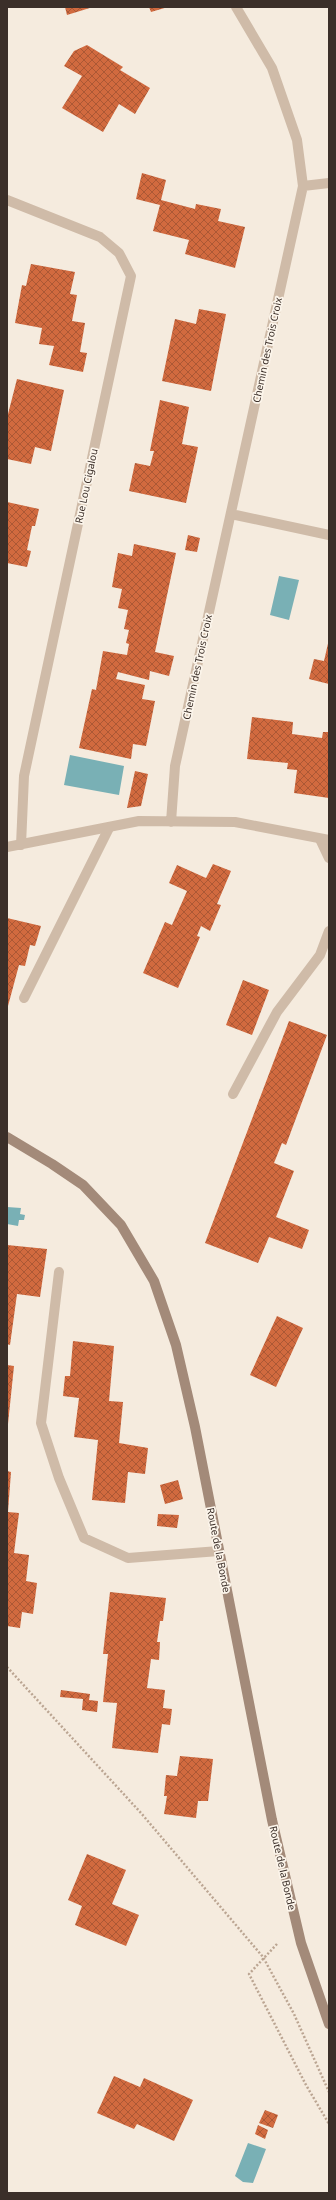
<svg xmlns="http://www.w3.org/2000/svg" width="336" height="2200" font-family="'Noto Sans',sans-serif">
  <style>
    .water { fill: #79b0b5 }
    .building { fill: url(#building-cross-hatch) }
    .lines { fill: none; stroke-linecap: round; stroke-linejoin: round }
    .path { stroke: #bba592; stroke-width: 2.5; stroke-dasharray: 2 2; stroke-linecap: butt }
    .service { stroke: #cfbba8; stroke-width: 10 }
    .minor { stroke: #cfbba8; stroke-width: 10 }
    .secondary { stroke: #a38a79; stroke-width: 10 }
    .labels { text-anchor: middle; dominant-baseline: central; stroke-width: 3.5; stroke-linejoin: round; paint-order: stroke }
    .street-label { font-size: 10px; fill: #3b2f29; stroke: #fcf5eb }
  </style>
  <defs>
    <pattern id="building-cross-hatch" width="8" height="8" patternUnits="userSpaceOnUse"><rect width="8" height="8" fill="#d16a3f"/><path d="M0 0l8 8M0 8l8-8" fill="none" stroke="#ab5835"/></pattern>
  </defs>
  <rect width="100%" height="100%" fill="#f5ebde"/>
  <path class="water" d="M279,576L299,580L289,620L270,615Z
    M70,755L124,766L119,795L64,785Z
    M7,1207L21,1208L20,1214L25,1215L24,1220H19L18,1226L7,1224Z
    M248,2143L266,2149L253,2183L243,2182L235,2176Z"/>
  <path class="building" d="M65,7H93L67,15Z
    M149,7H168L151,12Z
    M87,45L123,67L120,70L150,88L135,114L119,104L103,132L62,108L82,76L64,66L74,51Z
    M142,173L166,180L161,200L195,209L196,204L221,209L218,221L245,227L235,268L185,254L189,240L153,231L160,205L136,199Z
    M31,264L75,272L70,294L77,295L72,321L85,323L80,352L87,353L83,372L49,365L54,346L39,344L42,328L15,323L22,285L26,286Z
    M199,309L226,314L211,391L162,381L175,319L196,324Z
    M17,379L64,390L51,451L35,447L31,464L7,459V418Z
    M160,400L189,407L182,444L198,447L186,503L129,491L135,463L150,466L154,451H150Z
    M7,502L39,509L35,526H32L27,550L31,551L27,567L7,563Z
    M188,535L200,538L197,552L185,550Z
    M134,544L176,553L155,652L174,656L169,676L150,671L149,680L118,672L116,679L145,685L142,699L155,701L146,746L133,744L131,759L79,748L92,689L96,690L103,651L127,655L129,644L126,643L129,630L124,629L128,610L118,608L122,589L112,587L118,553L132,556Z
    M329,639V684L309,679L314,659L324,661Z
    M252,717L293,722L292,734L322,738L323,732H329V798L294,793L297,770L287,769L288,763L247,759Z
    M135,771L148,774L141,806L127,808Z
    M213,864L231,871L217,904L221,905L210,931L201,926L197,936L200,937L178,988L143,973L165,922L172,925L187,891L169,883L177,865L206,878Z
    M7,918L41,926L35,946L30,945L25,966L19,965L8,1006Z
    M243,980L269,990L252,1035L226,1025Z
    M289,1021L327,1035L286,1145L282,1143L274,1163L294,1171L276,1217L309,1230L302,1249L269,1237L258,1263L205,1243Z
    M7,1245L47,1249L40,1297L17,1294L10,1345L7,1344Z
    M277,1316L303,1328L276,1387L250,1375Z
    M73,1341L114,1346L109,1401L123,1402L119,1443L148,1448L145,1474L128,1472L125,1503L92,1500L98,1440L74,1437L79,1398L63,1396L65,1376H70Z
    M7,1365L14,1366L8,1424H7Z
    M7,1471L11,1472L8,1512L19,1513L14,1553L29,1555L26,1581L37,1583L33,1614L22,1612L20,1628L7,1626Z
    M178,1480L183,1499L165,1504L160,1485Z
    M158,1514L179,1515L177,1528L157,1526Z
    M110,1592L166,1598L163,1621H160L157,1642H160L159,1660L151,1659L147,1688L165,1690L163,1708L172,1709L170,1725L162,1724L158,1753L112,1748L117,1703L103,1702L108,1654H103Z
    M61,1690L90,1694L89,1700L98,1701L97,1712L82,1710L83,1699L60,1697Z
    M180,1756L213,1759L208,1801H198L196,1818L164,1814L167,1796H164L166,1775L177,1776Z
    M87,1854L126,1870L112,1904L139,1915L126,1946L75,1925L82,1906L68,1900Z
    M114,2076L140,2087L144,2078L193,2100L174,2141L137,2124L134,2129L97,2113Z
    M265,2110L278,2115L273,2128L259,2123Z
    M258,2125L268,2130L265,2139L255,2134Z"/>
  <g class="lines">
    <path class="path" d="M7,1667L141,1813L263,1957L294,2014L329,2092
      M277,1944L249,1974L306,2085L329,2124"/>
    <path class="service" d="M320,839L329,858
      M24,998L109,828
      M233,1094L277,1012L320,955L329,931"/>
    <path class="minor" d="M303,186L329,183
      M7,200L100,237L119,253L131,276L24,776L21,845
      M231,514L329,535
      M171,822L175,766L303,186L297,140L272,68L236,7
      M7,847L139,821L235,822L329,840
      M59,1272L41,1423L59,1478L84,1538L128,1558L219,1551"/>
    <path class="secondary" d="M7,1137L52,1164L83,1185L121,1225L154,1281L176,1345L195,1427L272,1820L301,1943L329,2024"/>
  </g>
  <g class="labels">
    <g class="street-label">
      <text transform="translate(267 350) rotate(-78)">Chemin des Trois Croix</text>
      <text transform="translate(86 486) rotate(-78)">Rue Lou Cigalou</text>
      <text transform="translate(197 667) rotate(-78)">Chemin des Trois Croix</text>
      <text transform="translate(219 1550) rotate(79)">Route de la Bonde</text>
      <text transform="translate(283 1868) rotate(77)">Route de la Bonde</text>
    </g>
  </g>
  <rect width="336" height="2200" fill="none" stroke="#3b2f29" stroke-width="16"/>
</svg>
